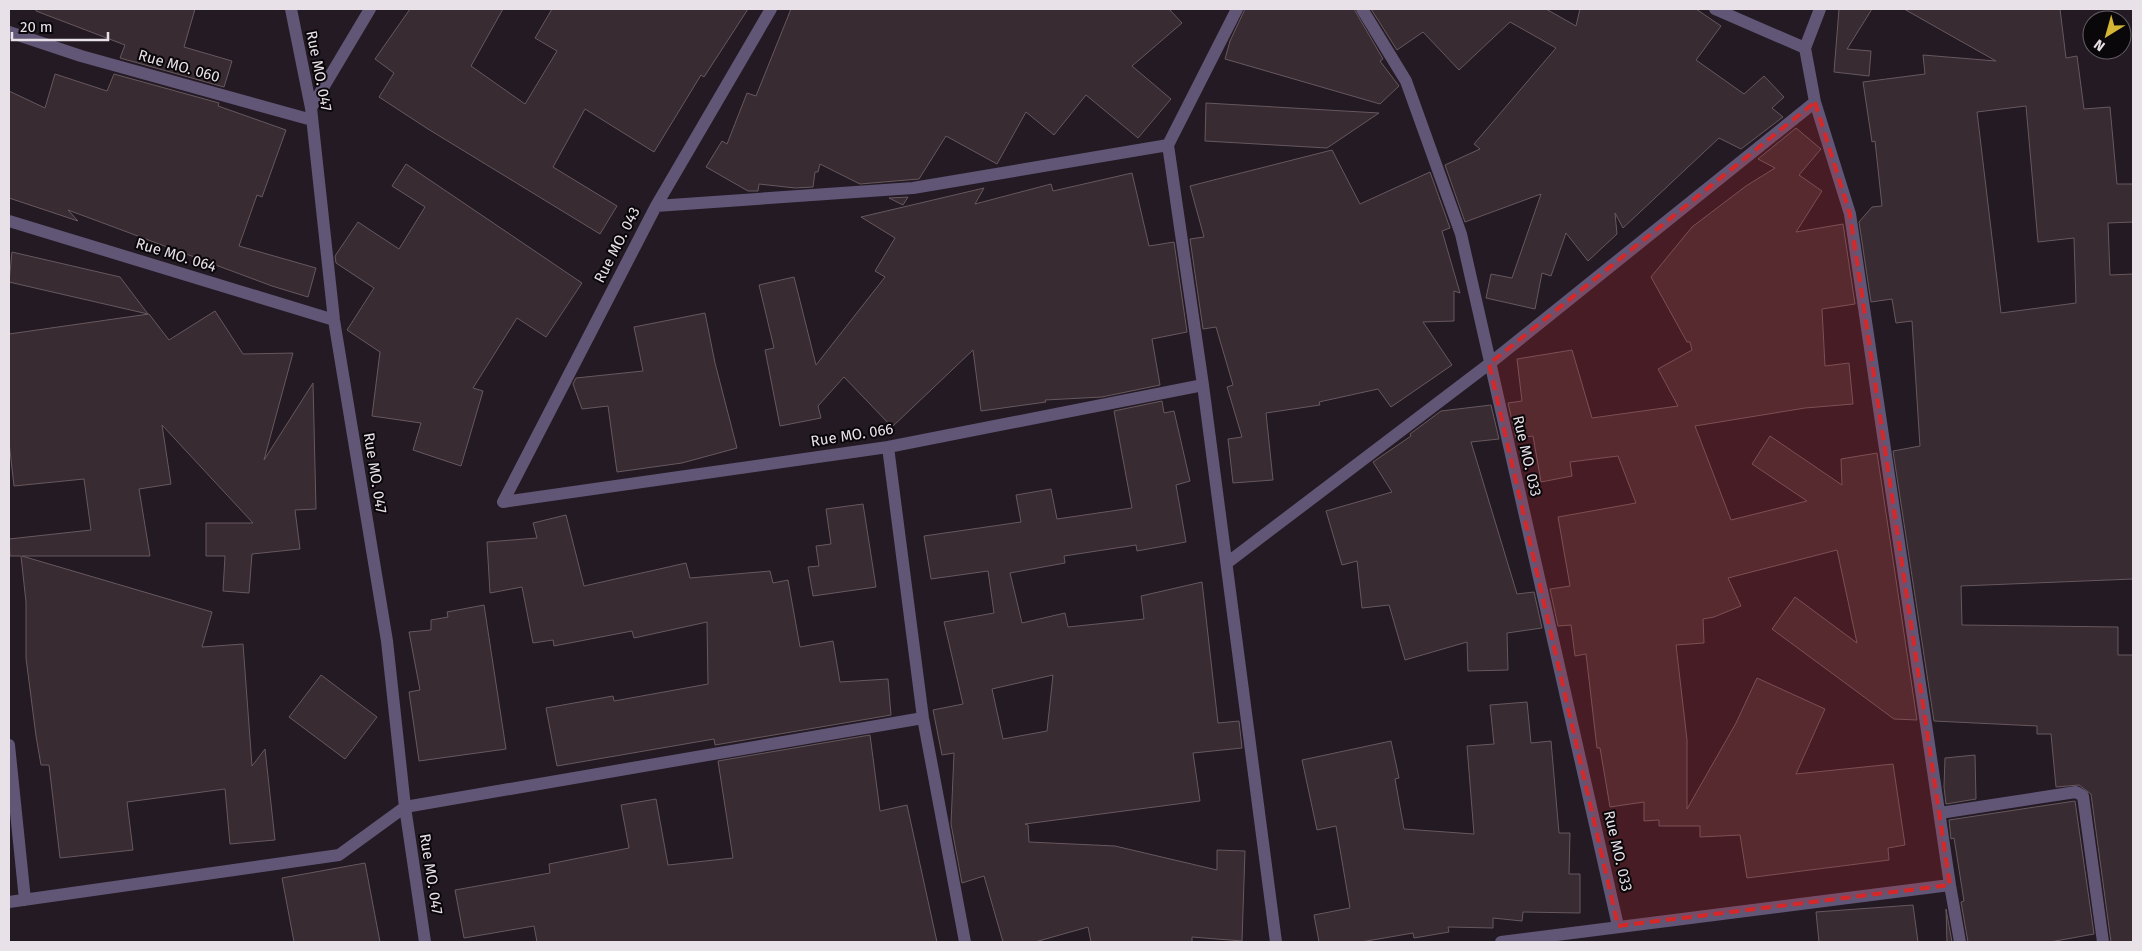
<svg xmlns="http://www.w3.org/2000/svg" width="2142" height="951" font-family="'Fira Sans',sans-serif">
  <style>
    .building { fill: #382b31; stroke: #67585e; fill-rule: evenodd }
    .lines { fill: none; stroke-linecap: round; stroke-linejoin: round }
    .street { stroke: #615676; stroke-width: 12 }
    .marked { fill: #d62828; fill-opacity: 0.2; stroke: #d62828; stroke-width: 4; stroke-dasharray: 10 6; stroke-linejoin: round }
    .labels { text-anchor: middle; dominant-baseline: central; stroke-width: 4; stroke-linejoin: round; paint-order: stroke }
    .street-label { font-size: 15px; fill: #e8e1e8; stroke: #0a070a }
  </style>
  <rect width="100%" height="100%" fill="#231a23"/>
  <path class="building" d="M36,9H195L184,47L232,61L224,87L120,58L125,45L36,11Z
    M410,9H503L471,66L525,104L557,51L535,38L552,9H748L704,77L701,75L654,152L585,109L553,167L617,206L600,234L428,129L379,97L394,73L375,59Z
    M791,9H1169L1182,23L1132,66L1171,99L1138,138L1086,95L1054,135L1026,112L997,164L946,136L919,179L860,184L820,164L818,172H815L813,187L795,188L759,184L758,191H748L706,167L722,141L727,144L747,93L756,96Z
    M1245,9H1354L1383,59L1380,61L1399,86L1380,104L1225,59L1230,41Z
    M1371,9H1546L1576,26L1580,9H1696L1721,26L1696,60L1744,94L1764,76L1784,97L1772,108L1783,117L1741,149L1719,138L1623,228L1615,213L1617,234L1588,261L1566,233L1551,276L1542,273L1535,309L1486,298L1491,274L1512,278L1541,194L1465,222L1445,165L1480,149L1474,144L1556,48L1510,22L1459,70L1423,32L1397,50Z
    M1839,9H1872L1847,49L1871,51L1869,76L1834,72Z
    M1904,9H2060L2066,58L2077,56L2084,109L2110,107L2117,184H2133V222L2108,223L2110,275L2133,274V579L1961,586L1962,625L2118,627V655H2133V942H2111L2091,794L2079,785L2056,787L2051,734H2037V726L1934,721L1893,451L1920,446L1912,321L1896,323L1892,299L1871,302L1859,222L1872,207L1882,206L1875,141L1872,142L1863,82L1925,74L1923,55L1996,61ZM2026,106L2038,242L2074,238L2076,303L2001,313L1977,112Z
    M55,74L107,91L114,74L219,103L218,106L286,130L262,197L257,195L239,246L316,268L308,297L272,286L68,210L78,221L9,198V91L45,108Z
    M1206,103L1379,113L1327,148L1205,141Z
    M1796,128L1821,149L1799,175L1822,191L1796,232L1843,224L1855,304L1822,309L1825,366L1849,363L1853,404L1805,408L1695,426L1731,520L1807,501L1752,464L1770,436L1842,485L1841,459L1877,453L1917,720L1894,719L1772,629L1795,597L1857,643L1837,550L1728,578L1741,606L1714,617L1703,619L1704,643L1676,645L1687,740V809L1736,723L1757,678L1825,709L1796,774L1893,764L1905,845L1888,848L1889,860L1747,878L1740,835L1700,837V826H1659V820L1644,821V802L1610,807L1600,748H1597L1586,654L1575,656L1571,625L1558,626L1550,589L1570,586L1558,517L1636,503L1618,456L1570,462L1572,476L1541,482L1533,436L1516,438L1508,403L1522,401L1517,359L1572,350L1592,418L1678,406L1658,369L1692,350L1690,342H1687L1651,277L1692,227L1746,186L1775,168L1758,159Z
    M1332,150L1360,204L1430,172L1450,228L1442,231L1460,293L1454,291V321L1423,322L1452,365L1391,407L1378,389L1319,402L1320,405L1266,413L1273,480L1233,483L1228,439L1242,437L1227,387L1233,385L1216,327L1203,329L1190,239L1204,237L1190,186Z
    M406,164L582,283L546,337L517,318L473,388L483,391L461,466L413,450L421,423L372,416L380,352L347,330L374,288L336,263L335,256L358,222L399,249L425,207L392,186Z
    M1132,173L1149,246L1174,242L1187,332L1152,339L1160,385L1102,397L1045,400L1046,402L981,411L973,350L892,427L844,377L818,406L821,418L780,426L765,350L774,348L759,285L794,277L816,365L885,277L875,271L895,238L861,217L984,188L975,204L1051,184L1053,191Z
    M908,197L903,205L889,198Z
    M12,252L120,277L148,314L9,282Z
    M215,311L243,354L293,353L264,460L313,383L316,509L295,510L300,549L252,554L249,593L223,591L225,556H206V523H253L162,425L171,484L139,489L150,556H22L212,612L202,647L243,644L252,766L265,749L275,840L230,844L225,789L127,802L133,850L60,858L49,765H41L36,736L26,658V602L21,556H10L9,539L91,530L84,479L14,486L9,442V334L149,314L169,340Z
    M705,313L715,363L737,448L682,463L617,472L608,406L582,409L573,384L576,378L643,371L634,327Z
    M1162,401L1164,413L1174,411L1190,481L1176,485L1186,542L1137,551L1136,545L1064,556L1065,563L1010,573L1022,623L1065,613L1068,627L1144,619L1141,596L1202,582L1218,723L1239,721L1242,748L1193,753L1200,801L1025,824L1028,825L1029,842L1115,846L1217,870V850L1245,851L1242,941L1192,937V942H1091L1088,927L1035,942H1003L984,876L962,883L951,824L954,753L942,755L933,710L963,704L944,622L994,613L988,571L931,579L924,536L1021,522L1016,495L1051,489L1057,519L1132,508L1114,411ZM1053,675L1047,731L1003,739L992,689Z
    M1491,405L1499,439L1471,442L1517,594L1534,592L1542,628L1507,633L1508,670L1468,671L1467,642L1405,660L1389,605L1362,608L1357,561L1342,565L1326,511L1392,492L1373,462L1411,436L1410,434L1441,411Z
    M863,504L876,587L813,596L808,567L819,566L816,546L831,544L826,509Z
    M566,515L584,586L686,563L690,578L770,571L773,583L788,580L800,647L833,641L840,682L888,679L891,715L715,745L714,739L557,766L546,708L613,696L614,701L708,684L707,622L634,638L632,631L554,646L553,640L533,643L522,587L490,593L487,542L537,538L533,523Z
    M484,605L506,749L419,761L409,692L420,690L409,632L431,630V620L448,617L447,612Z
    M321,675L377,717L345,759L289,717Z
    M1527,702L1531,743L1551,741L1559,833H1570L1569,874H1580V913L1523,912L1522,921L1493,918V928L1448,927L1449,932L1414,938L1413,933L1361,942H1319L1314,915L1350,908L1336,826L1317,830L1302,760L1391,741L1399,778L1395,779L1404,829L1474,834L1467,746L1494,744L1490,705Z
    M870,735L880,811L907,805L937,942H537L534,926L464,938L455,890L550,873L549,864L629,848L621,805L656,799L668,865L733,858L718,761Z
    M1975,755L1976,799L1946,804L1944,787L1945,758Z
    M2075,801L2094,934L2050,942H1968L1961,902L1964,901L1954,838L1951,839L1949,820Z
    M365,863L380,942H294L282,878Z
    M1913,905L1918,942H1819L1816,912Z
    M1946,909L1952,942H1947Z"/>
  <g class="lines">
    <path class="street" d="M291,9L311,108L334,320L387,641L405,807L425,942
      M1237,9L1168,145L1203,385L1276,942
      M1362,9L1406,81L1461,234L1618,926
      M1715,9L1805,48
      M1820,9L1805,48L1815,102L1850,214L1950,885L1960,942
      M9,32L81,56L312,120
      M311,108L370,9
      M656,206L913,188L1168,145
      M9,221L334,320
      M888,447L923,718L965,942
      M503,502L888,447L1203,385
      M503,502L656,206L771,9
      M1227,563L1489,364L1815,102
      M9,745L25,900
      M1940,813L2076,792L2083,796L2103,942
      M9,902L339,855L405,807L923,718
      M1501,942L1950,885"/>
  </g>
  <path class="marked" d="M1815,102L1850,214L1950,885L1618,926L1489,364Z"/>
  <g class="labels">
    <g class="street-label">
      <text transform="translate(179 66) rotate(16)">Rue MO. 060</text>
      <text transform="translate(319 71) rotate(79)">Rue MO. 047</text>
      <text transform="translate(617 245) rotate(-63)">Rue MO. 043</text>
      <text transform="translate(176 255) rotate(17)">Rue MO. 064</text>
      <text transform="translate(852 435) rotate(-9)">Rue MO. 066</text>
      <text transform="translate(1527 456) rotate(77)">Rue MO. 033</text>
      <text transform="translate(375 473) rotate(81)">Rue MO. 047</text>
      <text transform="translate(1618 851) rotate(77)">Rue MO. 033</text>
      <text transform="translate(431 874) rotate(81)">Rue MO. 047</text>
    </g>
  </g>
  <rect width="2142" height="951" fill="none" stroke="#e8e1e8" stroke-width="20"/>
  <g transform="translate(2107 35) rotate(217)"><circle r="24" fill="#0a070a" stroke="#635e63"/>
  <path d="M0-4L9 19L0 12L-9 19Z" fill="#d5b534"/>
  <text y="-8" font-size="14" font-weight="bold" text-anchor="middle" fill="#e8e1e8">N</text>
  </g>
  <path d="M12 32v8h96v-8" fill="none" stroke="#e8e1e8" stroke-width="2.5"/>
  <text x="20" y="32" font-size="15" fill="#e8e1e8" stroke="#0a070a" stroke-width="4" paint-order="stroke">20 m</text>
</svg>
